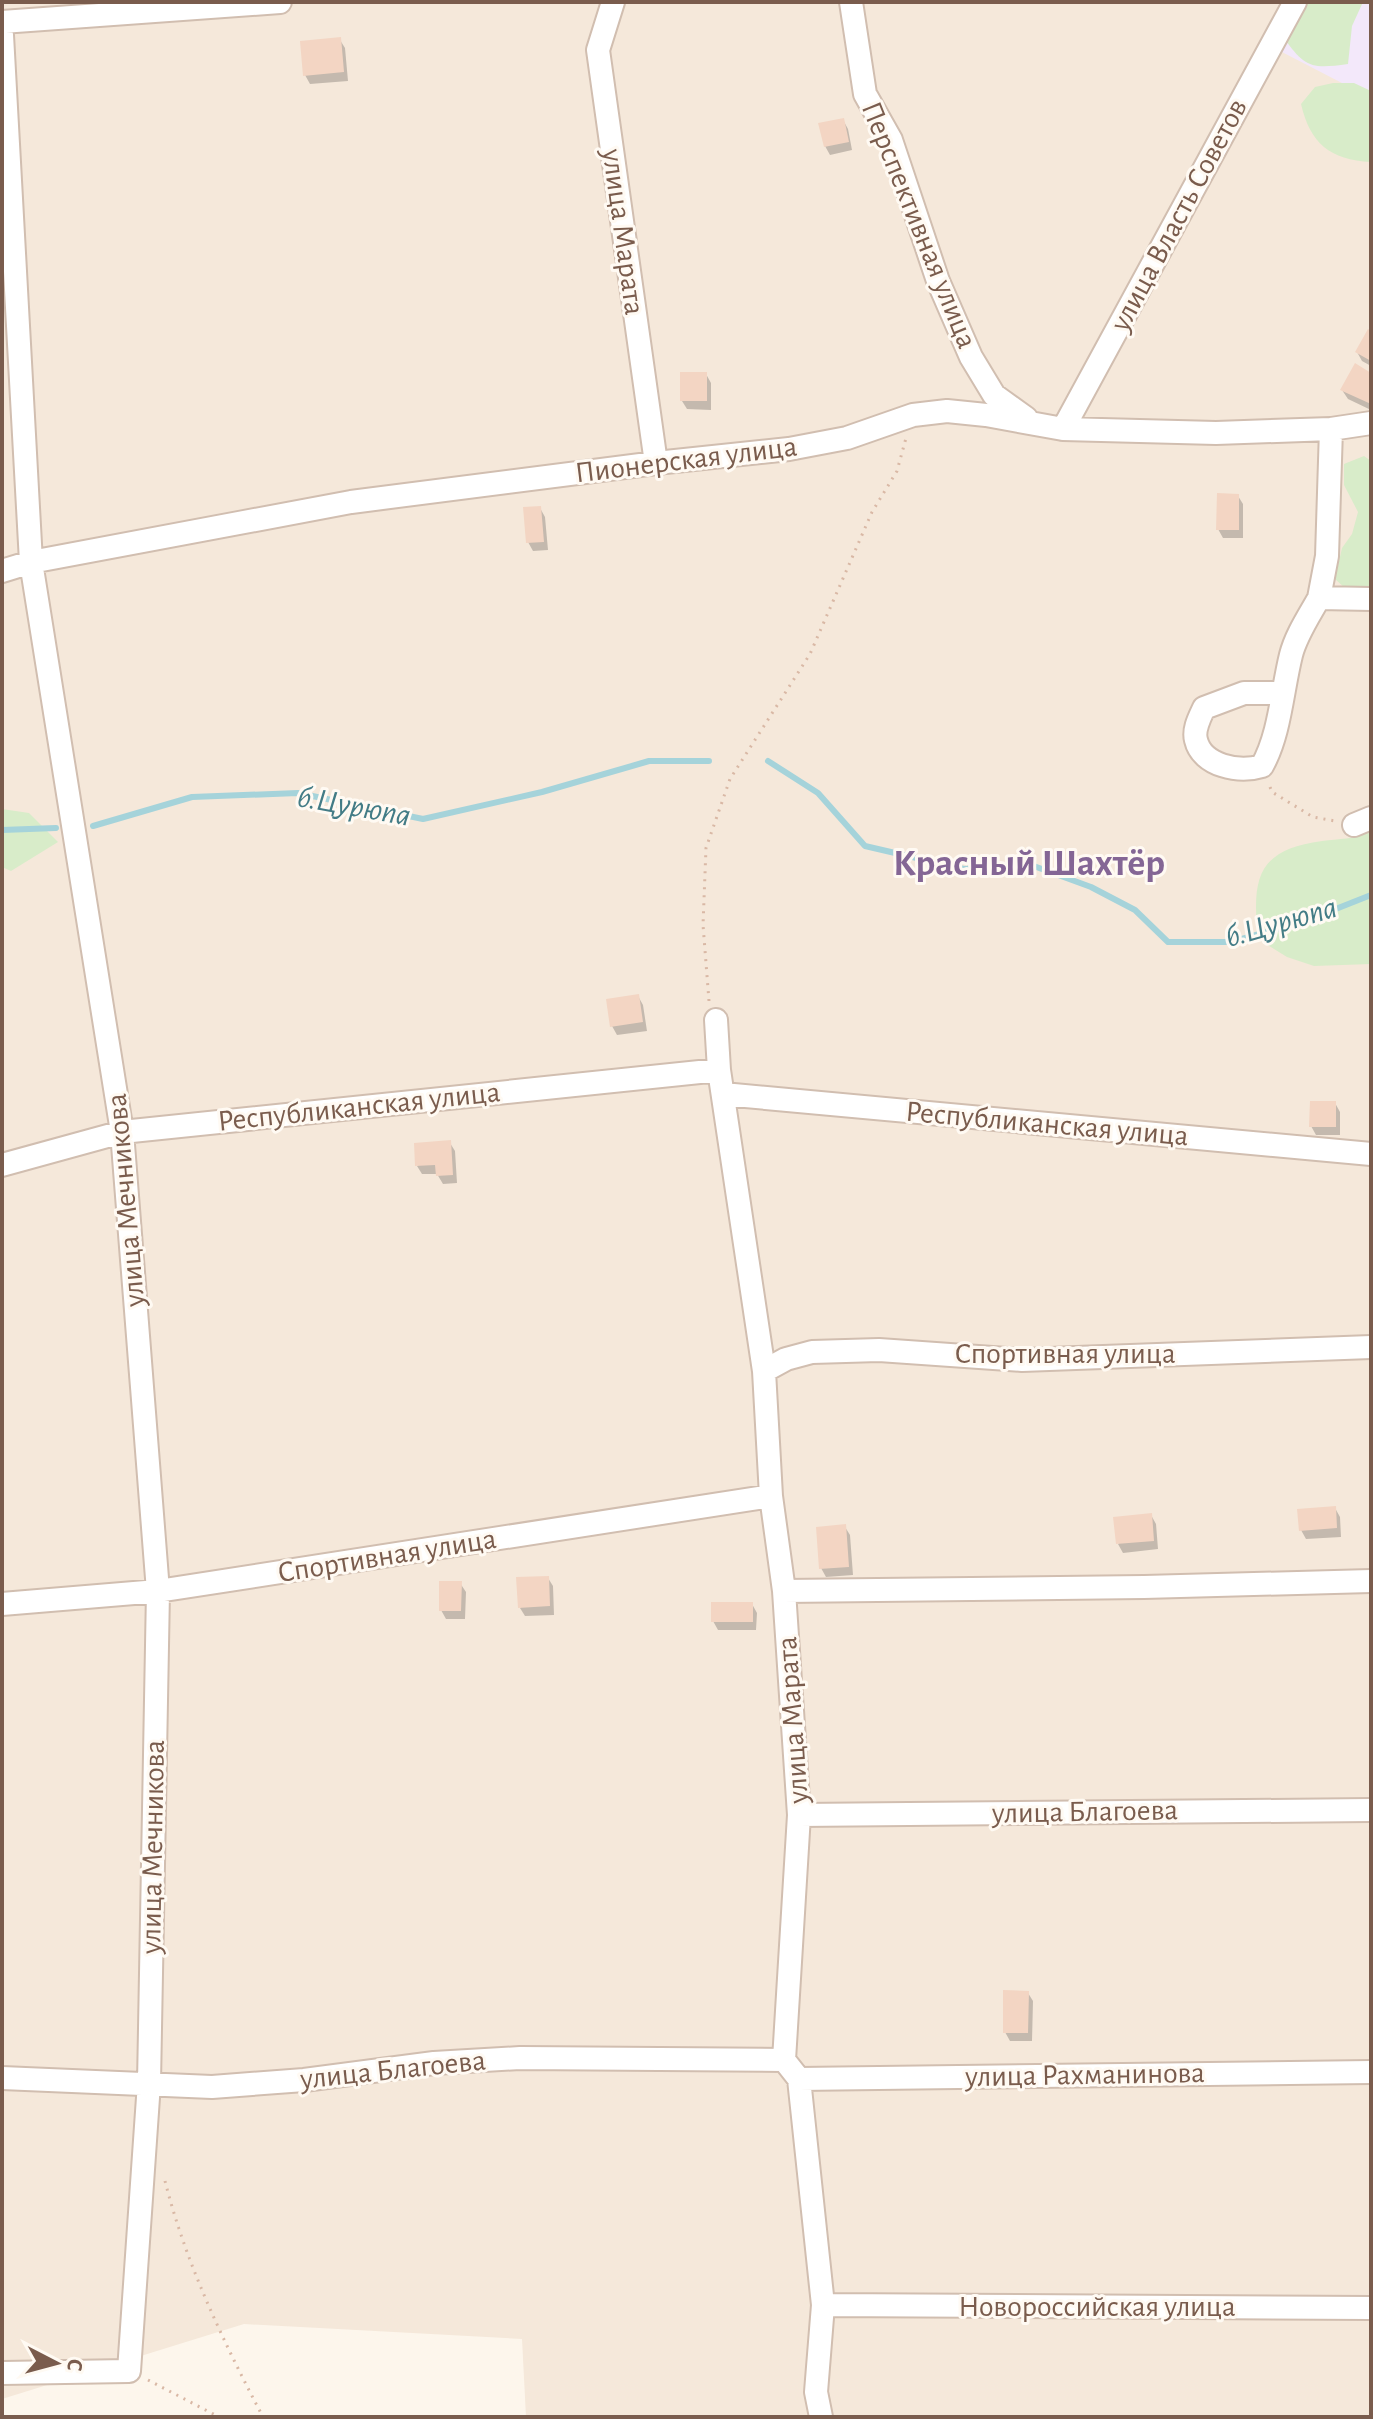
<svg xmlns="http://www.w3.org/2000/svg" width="1373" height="2419" font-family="'Alegreya Sans',sans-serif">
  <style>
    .residential { fill: #f5e8da }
    .education { fill: #f3e8fa }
    .green { fill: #d8ecc9 }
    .shadow { fill: #0003 }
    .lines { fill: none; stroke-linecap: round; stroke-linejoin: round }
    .stream { stroke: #a5d3da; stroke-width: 6 }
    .building { fill: #f3d5c3 }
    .minor-casing { stroke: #d1beb0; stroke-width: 26 }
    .path { stroke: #d9b8a5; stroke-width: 3; stroke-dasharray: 2 6; stroke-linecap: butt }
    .minor { stroke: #fff; stroke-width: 22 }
    .labels { text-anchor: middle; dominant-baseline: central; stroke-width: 6; stroke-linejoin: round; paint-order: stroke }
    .street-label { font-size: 30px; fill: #7a5c4d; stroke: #fffaf3 }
    .water-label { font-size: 32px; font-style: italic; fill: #437c86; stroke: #fffaf3 }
    .district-label { font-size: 38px; font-weight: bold; fill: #846695; stroke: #fffaf3 }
  </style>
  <rect width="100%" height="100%" fill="#fdf6ec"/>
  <path class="residential" d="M2,2H1371V2417H526L522,2339L244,2324L2,2399Z"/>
  <path class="education" d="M1309,2H1371V98L1280,51Z"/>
  <path class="green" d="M1302,2H1363L1352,26L1348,64C1312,69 1305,68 1284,38Z
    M1333,83H1354L1371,91V162C1330,160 1310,143 1301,104L1315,87Z
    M1364,456L1371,461V591L1346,589L1335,579L1342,548L1352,534L1358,512L1344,485V464Z
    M2,809L29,813L58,842L11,871L2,867Z
    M1371,832V964L1314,966L1287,957L1258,939C1252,879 1256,850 1322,841C1339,839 1354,839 1371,832Z"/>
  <path class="shadow" d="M340,40L345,48L348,81L310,84L305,75Z
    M843,120L848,129L852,150L830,155L825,146Z
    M1371,333V366L1362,361L1357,352Z
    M706,374L711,383V410L687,409L682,401Z
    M1371,375V410L1348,399L1342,390Z
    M1238,496L1243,504V538H1223L1218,529Z
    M540,508L545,517L548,550L533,551L528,542Z
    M638,996L643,1005L647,1031L617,1035L612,1026Z
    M1335,1103L1340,1112V1135H1316L1311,1126Z
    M450,1143L455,1151L457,1183L443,1184L437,1174H422L417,1166Z
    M1335,1508L1340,1517L1341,1537L1306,1539L1301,1530Z
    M1151,1515L1156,1524L1158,1549L1123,1553L1118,1544Z
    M845,1527L850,1535L853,1575L826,1577L821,1568Z
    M548,1578L553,1586L554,1615L525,1616L520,1608Z
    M460,1583L466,1592L465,1619H446L441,1610Z
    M752,1604L757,1613L756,1630H718L713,1621Z
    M1028,1993L1033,2001L1032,2041H1010L1005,2032Z"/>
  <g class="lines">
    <path class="stream" d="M768,761L818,793L865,846L964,869L1031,865L1091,887L1135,910L1168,942H1231L1308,920L1371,895
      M93,826L192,797L298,793L423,819L542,792L649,761H709
      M2,830L56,828"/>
  </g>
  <path class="building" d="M341,37L344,72L303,76L300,41Z
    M844,118L849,142L824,147L818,123Z
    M1368,329L1371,331V361L1355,352Z
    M1355,363L1371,373V404L1340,390Z
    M680,372H707V401H680Z
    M1217,493L1239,494V530H1216Z
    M541,506L544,542L526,543L523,507Z
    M639,994L643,1022L610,1027L606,999Z
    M1310,1101H1336V1127H1309Z
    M451,1140L453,1175L436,1176L435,1165L415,1166L414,1143Z
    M1336,1506L1337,1528L1299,1531L1297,1509Z
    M1152,1513L1154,1541L1116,1544L1113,1517Z
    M846,1524L849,1567L819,1569L816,1527Z
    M549,1576L550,1606L518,1608L516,1577Z
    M439,1581H462L461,1611H439Z
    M711,1602H753V1622H711Z
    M1003,1990L1029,1991L1028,2033H1003Z"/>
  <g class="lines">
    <defs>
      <path id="minor" d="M613,2L598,50L656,463
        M851,2L865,94L891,140L938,281L971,357L994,395L1026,418
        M2,22L280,2
        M2,35L31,562L122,1132L158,1591L149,2083L129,2371L2,2373
        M1063,429L1295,2
        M2,571L31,562L351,502L656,463L789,449L847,438L913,415L947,411L986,415L1063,429L1216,433L1331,429L1371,423
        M1319,598L1327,556L1331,429
        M1282,693H1244L1204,708C1200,717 1193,729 1196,740C1202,766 1239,773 1262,766C1280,734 1282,691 1291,655C1296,635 1309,616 1319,598L1371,599
        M1354,825L1371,818
        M716,1020L719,1070L764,1371L771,1496L784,1591L799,1815L784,2060L799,2079L823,2305L816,2392L821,2417
        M723,1094L1371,1154
        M2,1165L122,1132L719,1070
        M764,1371L786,1359L812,1352L879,1350L1022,1360L1371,1347
        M784,1591L1144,1587L1371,1581
        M2,1604L158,1591L771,1496
        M799,1815L1371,1810
        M2,2078L212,2087L304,2080L434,2063L520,2058L784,2060
        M799,2079L1371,2072
        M823,2305L1371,2308"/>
    </defs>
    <use href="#minor" class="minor-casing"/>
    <path class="path" d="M1270,787L1272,792L1313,817L1335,821
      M709,1001L703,925L706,848L730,779L810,654L872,512L897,471L906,438
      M165,2181C186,2264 223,2341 263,2417
      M148,2380L219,2417"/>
    <use href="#minor" class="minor"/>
  </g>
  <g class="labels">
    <g class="street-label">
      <text transform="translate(1179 215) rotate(-62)">улица Власть Советов</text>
      <text transform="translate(919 225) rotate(68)">Перспективная улица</text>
      <text transform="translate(623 232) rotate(82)">улица Марата</text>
      <text transform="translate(686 460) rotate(-7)">Пионерская улица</text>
      <text transform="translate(359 1107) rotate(-6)">Республиканская улица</text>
      <text transform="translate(1047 1124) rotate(5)">Республиканская улица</text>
      <text transform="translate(126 1200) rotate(-95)">улица Мечникова</text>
      <text x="1065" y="1354">Спортивная улица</text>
      <text transform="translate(387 1556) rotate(-9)">Спортивная улица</text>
      <text transform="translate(793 1720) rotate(-94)">улица Марата</text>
      <text transform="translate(1085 1812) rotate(-1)">улица Благоева</text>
      <text transform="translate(153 1847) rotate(-89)">улица Мечникова</text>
      <text transform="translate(393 2070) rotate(-6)">улица Благоева</text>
      <text transform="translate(1085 2075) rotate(-1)">улица Рахманинова</text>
      <text x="1097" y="2307">Новороссийская улица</text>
    </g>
    <g class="water-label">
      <text transform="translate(354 806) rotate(10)">б.Цурюпа</text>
      <text transform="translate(1281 922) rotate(-16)">б.Цурюпа</text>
    </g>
    <g class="district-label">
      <text x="1029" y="864">Красный Шахтёр</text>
    </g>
  </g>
  <rect width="1373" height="2419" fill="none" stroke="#7a5c4d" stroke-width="8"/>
  <g transform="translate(56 2363) rotate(96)" stroke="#fffaf3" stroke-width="6" paint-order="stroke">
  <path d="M0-6L14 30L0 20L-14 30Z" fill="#7a5c4d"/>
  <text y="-12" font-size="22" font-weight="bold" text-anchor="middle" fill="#7a5c4d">С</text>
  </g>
</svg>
